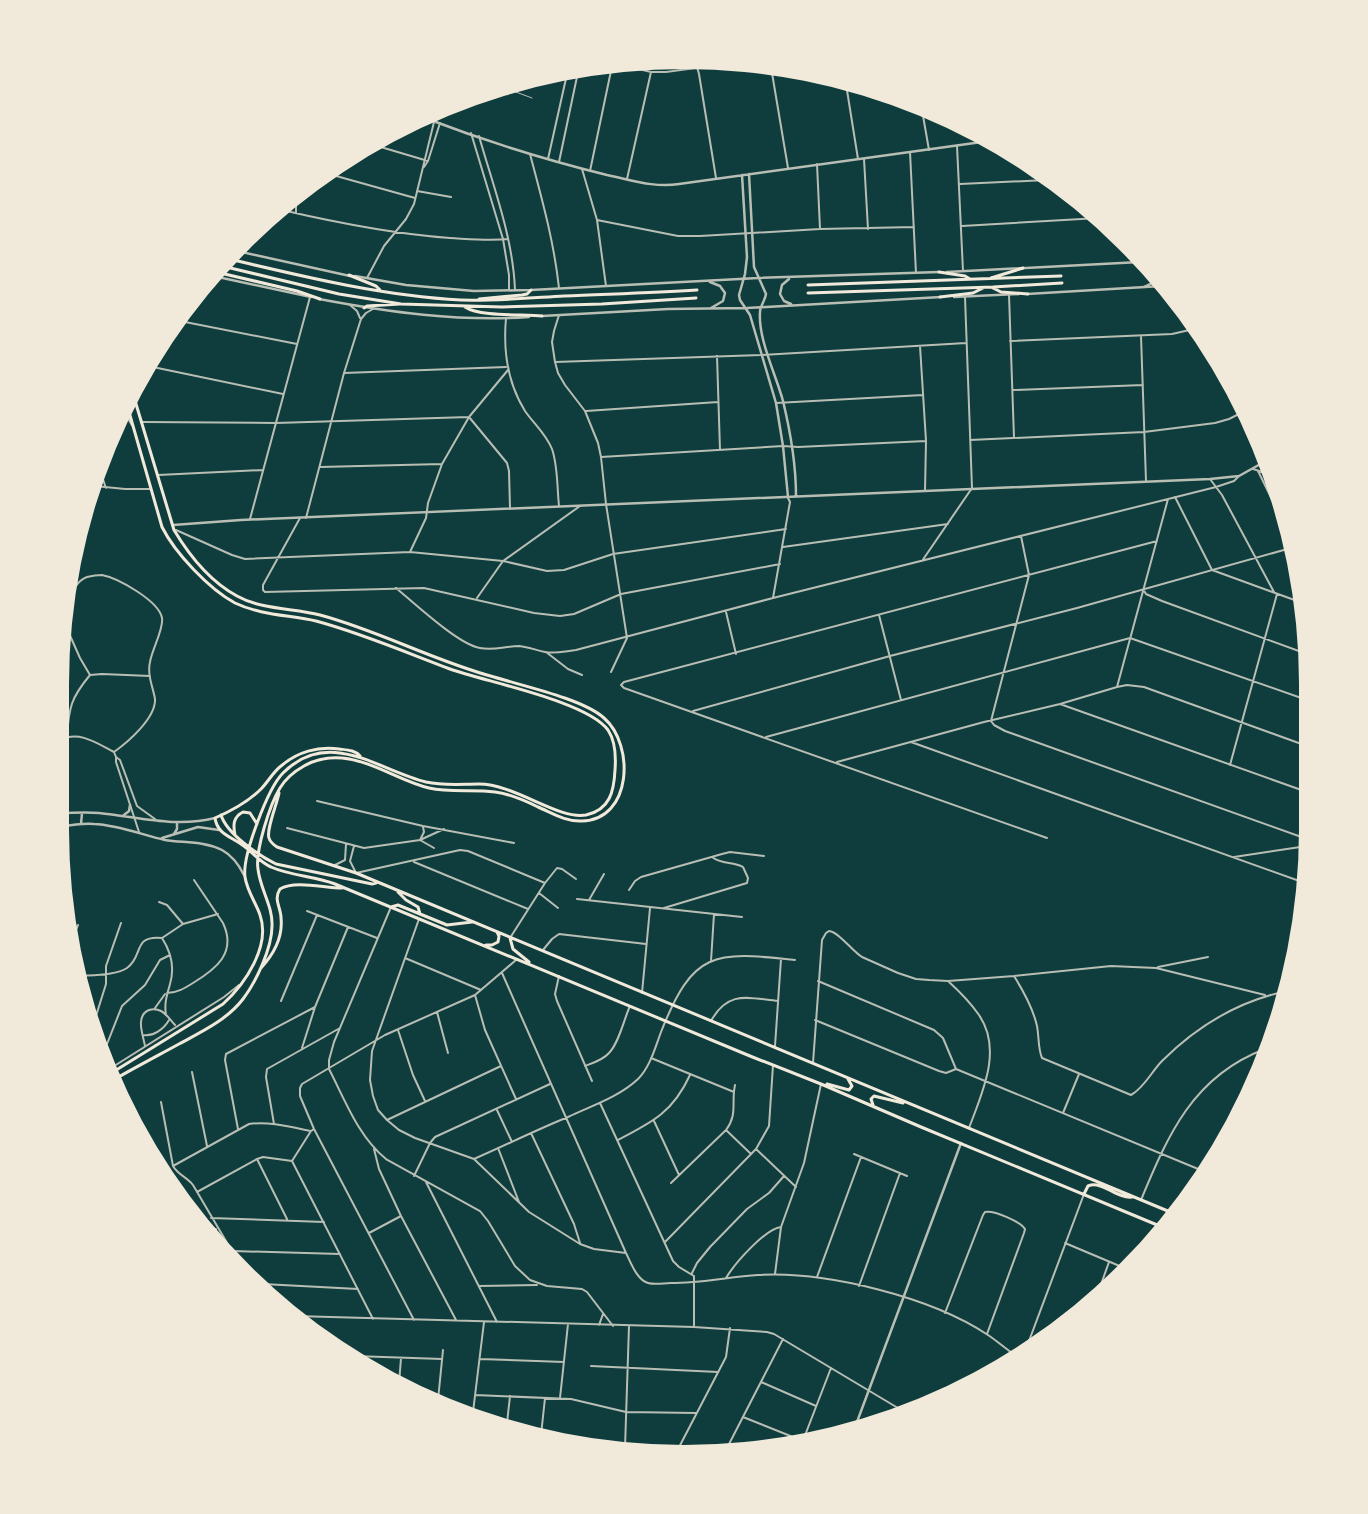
<svg xmlns="http://www.w3.org/2000/svg" width="1368" height="1514" font-family="'Sofia Sans Condensed',sans-serif">
  <style>
    .lines { fill: none; stroke-linecap: round; stroke-linejoin: round }
    .service { stroke: #b8beb3; stroke-width: 1 }
    .minor { stroke: #b8beb3; stroke-width: 2 }
    .tertiary { stroke: #b8beb3; stroke-width: 2.5 }
    .secondary { stroke: #f1e9da; stroke-width: 3 }
    .primary { stroke: #f1e9da; stroke-width: 3 }
  </style>
  <rect width="100%" height="100%" fill="#0f3d3e"/>
  <g class="lines">
    <path class="service" d="M505,88L532,98
      M513,90L515,84"/>
    <path class="minor" d="M696,63L699,74L716,178
      M622,65L651,72H666L725,64
      M771,67L788,168
      M846,84L858,159
      M922,110L929,150
      M471,133L503,239L509,275V290
      M479,136C493,186 513,237 515,290
      M374,145L428,161
      M957,146L963,271
      M910,152L916,273
      M530,154C542,199 554,242 559,288
      M548,159L567,74
      M864,159L868,229
      M559,162L578,72
      M817,164L820,229
      M424,167L428,161L440,123
      M582,169L597,220L606,286
      M590,171L612,66
      M329,174L415,198
      M627,179L651,72
      M960,184L1047,180
      M417,191L451,197
      M282,210C338,223 393,234 450,238C469,239 489,241 508,239
      M296,213V196
      M597,220L678,236H700L820,229L914,227
      M962,226L1099,218
      M367,278L384,246L406,219L414,204L434,122
      M1009,295L1014,438
      M350,305L357,311L360,318
      M559,315L554,331L552,342L555,362L558,373L565,385L585,411L598,443L601,457L606,504L627,638L611,672
      M506,318C503,351 507,382 525,411C534,424 546,434 552,449C558,466 557,488 559,506
      M180,321L297,344
      M1141,336L1146,481
      M1010,341L1172,334L1194,329
      M920,346L926,441L925,491
      M717,356L720,450
      M555,362L761,355L966,343
      M148,366L283,394
      M344,373L506,367
      M1013,390L1143,385
      M776,403L923,395
      M586,411L718,402
      M469,417L507,463L509,471L510,508
      M142,422L276,423L469,417
      M970,440L1144,432L1215,423L1229,419L1245,411
      M601,457L783,446L798,447L926,441
      M320,467L442,464
      M1253,469L1269,474
      M100,471L106,488
      M1258,471L1288,532
      M158,475L263,470
      M1210,479L1222,495L1274,592
      M95,486L125,489H151
      M1175,497L1212,570L1300,602
      M300,518L263,585V590L265,592L424,588L534,613L560,616L574,614L621,594L780,564
      M306,518L344,373L361,319L366,313L373,309
      M250,519L310,297
      M176,530L232,555L245,559L410,552L503,561L547,571L564,570L613,554L786,529
      M1021,536L1029,575L991,721L994,725L1005,731L1307,839
      M783,547L948,524
      M410,552L426,518L428,503L442,464L469,417L508,370
      M922,561L972,488L965,297
      M396,588C414,603 459,645 480,648C493,651 506,646 519,646C528,647 536,650 545,652C555,654 566,651 576,650L773,598L1216,487L1234,481L1239,476
      M1143,589L1146,594L1162,601L1307,654
      M477,598L503,561L580,506
      M773,598L790,502L788,498
      M66,608C71,596 74,582 87,577C91,576 98,575 102,575C118,578 159,601 162,618C164,629 152,649 150,662C147,675 153,687 155,699C156,718 128,742 114,752
      M726,612L736,654
      M879,615L901,700
      M64,622L80,658L90,675
      M546,652L568,669L582,675
      M90,675L102,674L150,676
      M61,676V669
      M1117,687L1168,499
      M1060,704L1307,792
      M693,711L890,656L1077,608L1291,548
      M67,736C69,707 71,698 90,675
      M766,737L1130,638L1307,700
      M61,740C79,730 98,744 114,752L116,757L120,760L137,806L155,819
      M911,742L1305,883
      M116,757V762L139,832
      M837,762L984,722L1060,704L1117,687L1127,685L1144,687L1307,746
      M1230,765L1277,594
      M317,801L423,826L514,843
      M423,827L424,832L420,840L434,848
      M287,828L364,848L420,840L444,829
      M1047,838L624,688L621,685L624,682L1157,541
      M354,846L350,861L356,873L460,850L468,851L545,883
      M1234,857L1307,846
      M414,862L528,909
      M335,865L345,860L346,844
      M629,890L635,881L641,877L722,854L730,852L764,856
      M539,893L558,908
      M577,899L742,917
      M589,900L604,874
      M159,902L167,905L183,924
      M391,907L334,1042L329,1060V1069C345,1100 358,1136 386,1159L480,1211L488,1221L515,1266L530,1280L547,1286L582,1289L587,1292L613,1326
      M664,908L747,883L748,878L743,867C733,861 722,865 712,857
      M307,911L377,938
      M419,919L372,1051L370,1080L373,1096L378,1110L387,1120L399,1130L415,1138L474,1159L529,1212L580,1244L594,1249L626,1253
      M162,938C171,952 175,967 170,984C167,995 164,1003 166,1015
      M162,938L183,924L218,914
      M510,938L545,883L557,868L562,869L576,879
      M71,942L78,925
      M543,950L552,939L559,934L646,944
      M405,958L481,990
      M711,961L714,914
      M1158,967L1208,957
      M502,973L626,1253C631,1263 637,1280 648,1283C655,1285 664,1283 671,1283C700,1283 729,1277 758,1275C826,1271 931,1297 988,1335C997,1341 1006,1349 1015,1355
      M80,976C93,975 117,975 127,968C144,956 132,935 162,938
      M559,976L555,994L557,1001L592,1081
      M1014,976C1024,992 1033,1008 1037,1026C1039,1036 1038,1049 1042,1058L1131,1095C1144,1088 1152,1071 1162,1061C1197,1026 1239,1001 1287,991
      M818,981L934,1030L943,1038L956,1069
      M948,981C959,991 970,1002 979,1015C1003,1050 982,1093 969,1128
      M167,993C177,993 185,988 193,983C216,969 237,953 223,923L194,880
      M642,993L650,908
      M475,995L485,1030L516,1099
      M281,1001L317,915
      M155,1008L165,994
      M437,1012L448,1053
      M95,1019L106,984V966L121,923
      M815,1020L939,1071L946,1073L956,1069L1203,1171
      M711,1021C728,990 748,998 778,1001
      M398,1030L413,1075L425,1101
      M143,1035C153,1037 164,1029 169,1020
      M107,1044L122,1006L145,985L160,960L170,955
      M145,1046C143,1035 135,1016 149,1010C153,1009 157,1009 161,1011C167,1014 170,1020 175,1025
      M775,1046L781,959
      M302,1048L315,1007L348,927
      M651,1058L734,1092
      M813,1063L822,940L826,933L829,931C839,932 852,951 862,957L898,973L916,979L929,980L948,981L1014,976L1111,966L1156,968L1265,995
      M585,1066C593,1063 603,1060 609,1053C619,1043 624,1019 630,1006
      M111,1068L224,997L239,985
      M192,1072L207,1146
      M161,1102L173,1166C178,1175 187,1177 193,1185L233,1253
      M600,1103L673,1261L679,1267L694,1276V1327
      M497,1110L512,1142
      M1063,1113L1079,1074
      M387,1120L501,1066
      M654,1121L679,1175
      M274,1124L266,1077L267,1069L340,1028
      M238,1129L225,1060L226,1054L315,1007
      M314,1129L311,1131L292,1161L373,1319
      M726,1130L751,1154
      M531,1133L574,1224L580,1243
      M618,1140C653,1122 673,1112 690,1075
      M498,1148L519,1202
      M374,1149L379,1169L401,1216L456,1320
      M756,1149L796,1187
      M854,1154L907,1176
      M257,1159L287,1219
      M474,1159C506,1145 536,1130 568,1117C591,1106 619,1097 638,1079C650,1067 655,1048 661,1032C693,951 713,951 795,960
      M173,1166L249,1124C270,1121 291,1127 311,1131
      M1202,1171L1213,1150L1230,1128
      M414,1176L430,1143L435,1137L550,1084
      M426,1182L497,1322
      M671,1183L726,1130C738,1114 731,1103 735,1085
      M197,1192L257,1159L263,1157L292,1161
      M1141,1200C1168,1135 1193,1076 1265,1049
      M211,1218L324,1222
      M209,1230L216,1229
      M369,1233L401,1216
      M665,1242L756,1149L769,1126L773,1065
      M1065,1243L1122,1267
      M233,1251L340,1254
      M692,1273L697,1263L710,1247L747,1209L769,1193L784,1176
      M775,1274L781,1227L804,1163L821,1084
      M817,1277L861,1157
      M726,1278C735,1263 765,1229 781,1227
      M263,1284L358,1289
      M479,1286L537,1285
      M859,1286L900,1173
      M1099,1290L1109,1262
      M945,1313L983,1215L985,1212C994,1210 1021,1222 1025,1229L1024,1233L987,1334
      M295,1316L694,1327L767,1332L774,1334L903,1411
      M414,1320L314,1129L300,1096V1088L302,1084L385,1035L475,995L516,960
      M599,1325L603,1314
      M1026,1349L1084,1194
      M354,1356L442,1359
      M480,1359L564,1362
      M591,1366L718,1372
      M761,1382L816,1406
      M399,1384L401,1358
      M475,1395L571,1399L626,1412L696,1413
      M560,1398L568,1324
      M438,1400L443,1350
      M473,1412L484,1322
      M743,1417L798,1439
      M507,1423L510,1396
      M541,1435L545,1398
      M804,1438L831,1368
      M625,1448L629,1326
      M727,1448L783,1339
      M676,1453L726,1357L730,1328"/>
    <path class="tertiary" d="M425,118C485,141 546,160 607,175C632,180 654,188 679,184L989,141
      M749,174L754,267L766,294C765,301 760,306 760,312C758,339 776,375 783,401C790,430 796,467 796,496
      M742,175L747,257L745,274L739,295L740,300L750,315L776,403L783,446L788,497
      M237,251L350,276
      M947,272L1140,262
      M213,276L311,297
      M355,276L406,285L474,291L531,290L758,278L939,272
      M789,279L782,285L780,294L784,301L791,304
      M710,282L720,286L725,293L723,301L711,308
      M1144,287L1152,283L1155,279
      M1027,294L1162,286
      M954,297L1019,294
      M319,299C388,312 458,322 529,317
      M542,316L668,309L747,308L941,297
      M124,411L132,425
      M173,525L241,520L1210,479L1239,476L1264,462
      M60,813C73,813 86,812 99,813C139,817 176,828 215,818
      M124,815L129,811L130,805
      M81,824L82,813
      M60,827C71,825 83,823 94,824C119,825 142,835 165,840C184,843 204,841 222,850C233,856 239,865 244,875
      M174,834L177,829V823
      M162,838L198,827L219,830
      M854,1430L961,1143"/>
    <path class="secondary" d="M360,756C355,750 347,750 339,749C318,746 297,752 281,766C273,772 268,782 261,789C249,801 231,811 215,818C217,833 229,836 241,844C252,851 259,862 271,867C291,876 315,876 335,884L750,1056L821,1084L921,1127L1162,1227
      M279,793C277,804 266,830 269,838C270,842 274,845 277,847L356,873L1175,1214
      M221,815C227,834 258,855 276,864L372,884L376,883
      M235,835C233,825 233,817 243,812L250,813L257,824
      M398,892L406,900L418,907L420,914
      M391,907L398,905L447,925L472,922
      M510,938L513,949L529,962
      M486,945H492L498,942L499,936L497,932
      M261,968C273,955 283,937 281,918C281,907 273,900 280,889C295,880 324,888 342,888
      M113,1072L223,1004C245,984 271,946 260,915C256,903 247,891 245,877C242,856 268,788 283,773C329,727 378,770 426,782C444,786 462,784 479,784C515,784 558,820 586,815C610,810 614,791 615,770C616,757 616,742 608,730C587,701 486,682 450,669C405,652 361,633 316,621C289,615 260,615 235,603C209,589 175,553 162,527L127,405
      M115,1079C136,1067 157,1056 179,1044C201,1032 227,1020 243,999C256,982 272,948 272,926C273,906 260,889 258,869C255,851 270,804 280,788C286,778 295,771 304,766C316,759 329,757 342,758C373,761 400,781 429,788C451,793 473,789 495,792C511,794 524,800 538,807C552,813 566,822 582,821C632,820 635,745 604,718C583,699 523,686 494,677C434,661 380,631 320,615C293,608 262,610 237,596C211,582 189,555 174,530L133,394
      M827,1084L849,1090L852,1086L848,1079
      M873,1105L871,1099L874,1096L903,1103
      M1084,1194L1088,1186C1102,1180 1117,1199 1132,1197"/>
    <path class="primary" d="M229,259C305,277 383,296 461,300C495,301 529,298 564,296C608,294 652,293 697,290
      M222,266L339,294L401,304L502,307L602,304L696,298
      M216,272L297,291L320,299
      M939,272L965,276L970,279
      M349,275L376,286L380,290
      M991,278L1023,268
      M808,285L1061,276
      M993,288L1001,292L1028,294
      M808,293L993,287L1062,283
      M940,297L973,293L983,288
      M479,299L522,295L527,294L531,290
      M465,307C480,317 523,314 542,316
      M364,308L367,306L400,304"/>
  </g>
  <path d="M0 0H1368V1514H0ZM684 69H684A615 615 0 0 1 1299 684V830A615 615 0 0 1 684 1445H684A615 615 0 0 1 69 830V684A615 615 0 0 1 684 69Z" fill="#f1e9da" fill-rule="evenodd"/>
</svg>
